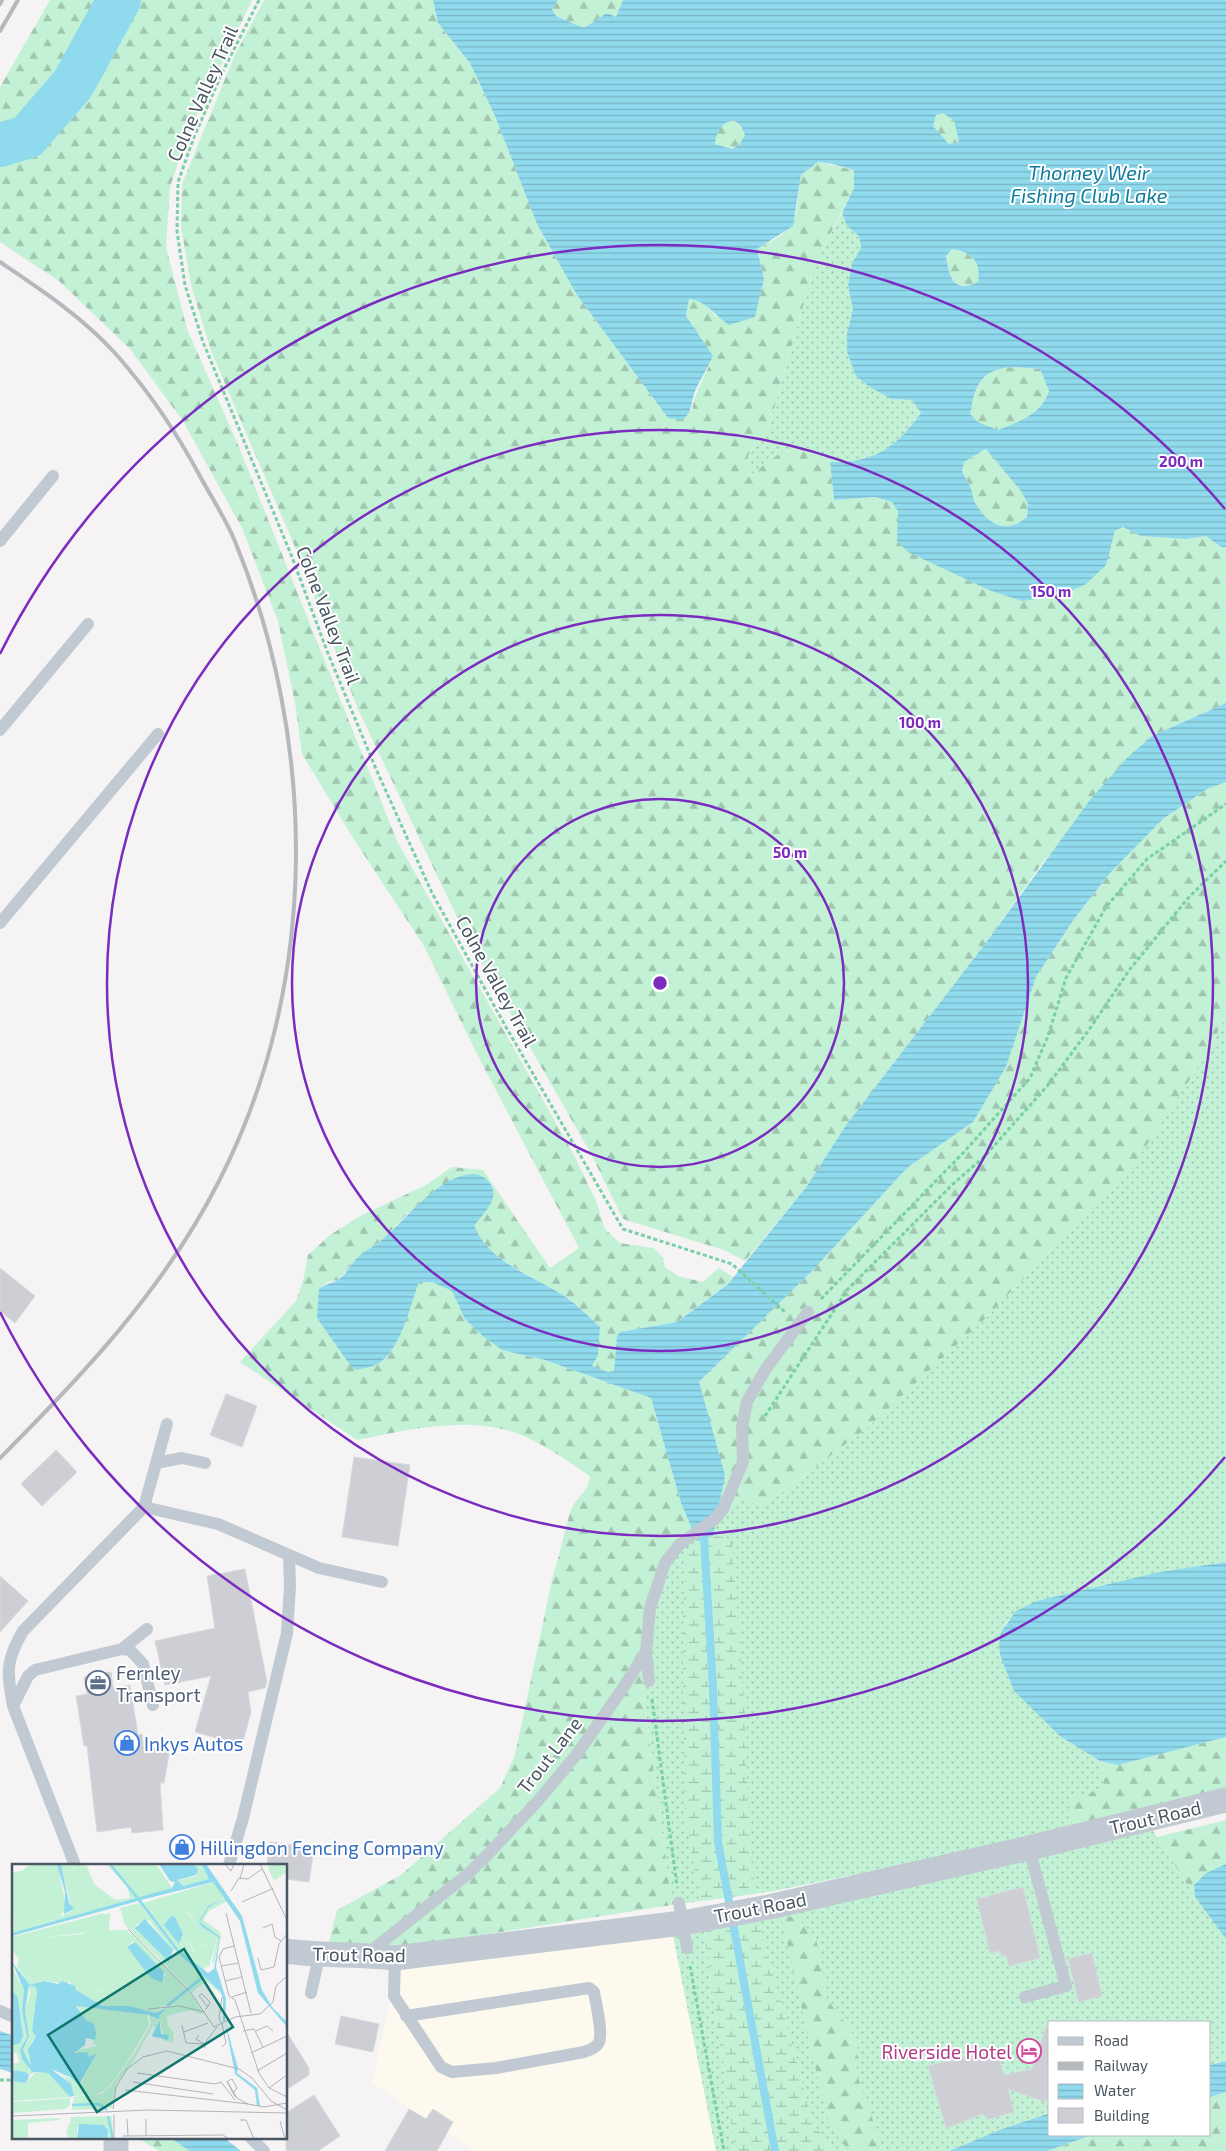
<svg xmlns="http://www.w3.org/2000/svg" width="1226" height="2151" font-family="'Exo 2',sans-serif">
  <style>
    .commercial { fill: #fdf9ef }
    .grass { fill: url(#grass-dots) }
    .forest { fill: url(#forest-firs) }
    .wetland { fill: url(#wetland-marsh) }
    .water { fill: url(#water-rules); fill-rule: evenodd }
    .lines { fill: none; stroke-linecap: round; stroke-linejoin: round }
    .stream { stroke: #90daee; stroke-width: 8 }
    .river { stroke: #90daee; stroke-width: 44 }
    .building { fill: #cdcfd5; stroke: #d7d9de }
    .path { stroke: #7ad0a6; stroke-width: 3; stroke-dasharray: 4 2.5; stroke-linecap: butt }
    .lane { stroke: #c1cad2; stroke-width: 12 }
    .street { stroke: #c1cad2; stroke-width: 25 }
    .rail { stroke: #b5b8bd; stroke-width: 4 }
    .ring { fill: none; stroke: #7b2cbf; stroke-width: 2.5 }
    .labels { text-anchor: middle; dominant-baseline: central; stroke-width: 4; stroke-linejoin: round; paint-order: stroke }
    .street-label { font-size: 19px; fill: #4a5661; stroke: #fff }
    .service-label { font-size: 19px; fill: #4e5e75; stroke: #fff; text-anchor: start }
    .shop-label { font-size: 19px; fill: #366cbe; stroke: #fff; text-anchor: start }
    .hotel-label { font-size: 19px; fill: #b23c85; stroke: #fff; text-anchor: end }
    .water-label { font-size: 20px; font-style: italic; fill: #0c7c9b; stroke: #fff }
    .inset-river { fill: none; stroke: #90daee; stroke-width: 2.5 }
    .inset-road { fill: none; stroke: #b1b4b9; stroke-width: 1 }
    .view { fill: #0f766e; fill-opacity: 0.15; stroke: #0f766e; stroke-width: 2.5 }
    .inset-edge { fill: none; stroke: #4a5661; stroke-width: 2.5 }
    .centre { fill: #7b2cbf; stroke: #fff; stroke-width: 2.5 }
    .ring-label { font-size: 15px; text-anchor: middle; font-weight: bold; fill: #7b2cbf; stroke: #fff; stroke-width: 4; stroke-linejoin: round; paint-order: stroke }
  </style>
  <defs>
    <pattern id="grass-dots" width="8" height="8" patternUnits="userSpaceOnUse" patternTransform="scale(1.25)"><rect width="8" height="8" fill="#c3f1d5"/><path d="M2 2h.1M6 6h.1" fill="none" stroke="#a0c6b0" stroke-width="1.8" stroke-linecap="round"/></pattern>
    <pattern id="forest-firs" width="22" height="20" patternUnits="userSpaceOnUse" patternTransform="scale(1.25)"><rect width="22" height="20" fill="#c3f1d5"/><path d="M5 1l3.5 6h-7zM16 11l3.5 6h-7z" fill="#a0c6b0"/></pattern>
    <pattern id="wetland-marsh" width="20" height="14" patternUnits="userSpaceOnUse" patternTransform="scale(1.25)"><rect width="20" height="14" fill="#c3f1d5"/><path d="M1 5h8M5 5V1M11 12h8M15 12V8" fill="none" stroke="#a0c6b0"/></pattern>
    <pattern id="water-rules" width="6" height="5" patternUnits="userSpaceOnUse" patternTransform="scale(1.25)"><rect width="6" height="5" fill="#90daee"/><path d="M0 2.5h6" fill="none" stroke="#78b4c4"/></pattern>
  </defs>
  <rect width="100%" height="100%" fill="#f5f3f3"/>
  <path class="commercial" d="M672,1931L716,2151H475L372,2083L392,1992L395,1958Z"/>
  <path class="grass" d="M842,213L847,226L859,236L861,248L852,263L848,286L853,310L847,333V352L859,378L870,387L891,399L912,400L921,413L896,444L865,460L830,462L810,448L784,451L752,474L747,457L768,430L815,264Z
    M1226,1014V1562L1160,1572L1008,1620L1001,1632L999,1644L1061,1737L1100,1761L1105,1788L1072,1830L774,1891L672,1905L642,1683L646,1682L652,1610L667,1565L694,1535L697,1541L713,1536L716,1518L739,1499L764,1506L867,1428L936,1360L989,1315L1055,1245L1211,1047Z
    M1148,1823L1195,1897L1226,1939V2061L1210,2065V2022H1050V2113L1002,2129L949,2151H833L813,2123L758,1917Z
    M703,1924L735,2151H716L672,1931Z"/>
  <path class="forest" d="M50,0H252L187,137L170,187L166,247L187,329L239,447L397,841L574,1155L596,1201L605,1229L620,1243L654,1248L663,1258L665,1267L678,1276L703,1282L719,1268L733,1277L727,1284L677,1322L620,1332L615,1371L608,1372L592,1367L598,1356L600,1327C588,1314 573,1301 558,1292C528,1273 489,1261 473,1226C487,1209 508,1188 478,1175L407,1214L383,1239L358,1257L338,1280L327,1282L319,1289L356,1370L379,1363L411,1304L419,1282H432L452,1291L459,1304L502,1350L545,1360L651,1398L681,1503L693,1531L656,1580L646,1682L642,1684L672,1905L399,1948L327,1950L337,1910L401,1875L500,1788L515,1755L553,1575C561,1553 564,1531 571,1510C576,1497 589,1492 590,1476C566,1460 541,1441 513,1432C463,1416 407,1430 357,1440L240,1362L296,1301L304,1278L308,1255L330,1235L362,1215L426,1185L452,1167L483,1170L550,1268L579,1248L479,1058L424,946L355,841L302,754L295,703L278,621L242,528L183,421L130,349L59,281L0,242V87Z
    M264,0H433L438,23L470,63L495,116L537,224L577,295L668,418L692,410C695,390 706,375 713,356L686,316L689,298L702,301L717,317H755L764,279L757,249L782,235L796,214L801,175L818,162L854,170V188L815,264L768,430L747,457L752,474L783,451L810,448L830,462L834,500L875,497L892,502L952,572L989,590L1111,547L1115,531L1123,527L1141,536L1186,539L1206,536L1221,547H1226V703L1152,736L1043,862L982,948L846,1125L807,1186L745,1261L724,1250L623,1219L590,1152L465,934L357,707L295,547L211,351L191,285L181,227L182,184L234,57Z
    M558,0H623V1L616,17L584,28L556,16L552,9Z
    M943,113L954,121L959,142L949,144L933,126L936,115Z
    M734,120L741,126L745,135L739,145L732,149L715,144C717,131 720,123 734,120Z
    M952,249C973,254 980,259 979,282C955,293 949,278 946,256Z
    M1011,367L1040,369L1049,391C1040,416 1021,421 998,430L978,422L970,414C977,385 979,371 1011,367Z
    M987,449L1021,491L1028,504L1027,517C1007,534 989,526 976,504C973,500 973,494 971,489C969,483 965,477 962,472L964,462Z
    M1226,782V1014L1211,1047L1125,1178L1055,1245L989,1315L867,1428L764,1506L739,1499L716,1518L699,1382L813,1270L907,1168L973,1122L1006,1067L1036,977L1074,919L1110,873L1163,819L1207,789Z
    M1226,1737V1793L1072,1830L1070,1799L1105,1788L1100,1761L1118,1765Z
    M1226,1820V1864L1206,1873L1194,1885L1195,1897L1157,1837Z
    M781,1916L798,1917L816,1939L822,1964L827,1999L858,2040L856,2072L879,2138L877,2151H850L839,2139L826,2115Z
    M1226,2092V2151H1047L1092,2135H1210V2097Z
    M136,2137H170L190,2151H159Z"/>
  <path class="wetland" d="M714,1536L732,1539L745,1715L748,1804L755,1894L700,1901L685,1815L683,1688V1614L686,1558L697,1541Z
    M758,1917L813,2123L833,2151H735L703,1924Z"/>
  <path class="water" d="M433,0H558L552,9L556,16L584,28L607,13L616,17L623,0H1226V547H1221L1206,536L1186,539L1141,536L1123,527L1115,531L1106,565L1086,584L1059,596L1022,601L989,590L908,552L897,541L898,511L892,502L875,497L834,500L830,462C874,463 896,448 921,413L912,400L891,399L870,387L856,376L847,352V333L853,310L848,286L852,263L861,248L859,236L847,226L842,213L854,188V170L832,164L818,162L801,175L793,226L757,249L764,279L755,317L729,325C714,315 707,301 689,299L686,316L713,356C708,368 700,379 695,391C690,405 694,408 683,420L668,418L577,295L537,224L495,116L470,63L438,23ZM943,113L954,121L959,142L949,144L933,126L936,115ZM734,120L741,126L745,135L739,145L732,149L715,144C717,132 720,123 734,120ZM952,249C973,253 981,261 978,282C954,294 949,277 946,256ZM1011,367L1040,369L1049,391C1041,415 1020,421 998,430L978,422L970,414C976,385 979,371 1011,367ZM986,449L1021,491L1028,504L1027,517C1007,534 989,526 976,504C973,500 973,494 971,489C969,483 965,477 962,472L964,462Z
    M1226,703V782L1207,789L1163,819L1110,873L1074,919L1036,977L1006,1067L973,1122L907,1168L813,1270L699,1382L725,1475L713,1536L697,1541L681,1503L651,1398L545,1360L502,1350L483,1336L465,1319L452,1291L432,1282H419C410,1306 401,1349 379,1363C373,1367 363,1368 356,1370L350,1365L317,1318L319,1289C328,1282 333,1284 339,1279C347,1274 351,1263 359,1256C366,1250 376,1245 384,1238C407,1218 441,1173 475,1174C480,1175 485,1177 488,1181C503,1196 483,1214 474,1226C489,1261 528,1274 558,1292C573,1301 588,1315 600,1327L598,1356L592,1366L608,1372L614,1371L617,1336L620,1332L677,1322L728,1284L807,1186L846,1125L982,948L1090,800L1127,758L1152,736Z
    M1226,1562V1737L1118,1765L1100,1761L1061,1737L1014,1691L1000,1655L999,1644L1001,1632L1016,1611L1037,1601L1160,1572Z
    M1226,1864V1939L1195,1897L1194,1885L1206,1873Z
    M0,2031L14,2036V2073L0,2069Z
    M1226,2061V2092L1210,2097V2065Z
    M1050,2113V2135H1092L1047,2151H949L1002,2129Z
    M169,2137H223L241,2151H190Z"/>
  <g class="lines">
    <path class="stream" d="M704,1539L713,1688L718,1842L775,2151"/>
    <path class="river" d="M0,145L27,137L73,84L119,0"/>
  </g>
  <path class="building" d="M0,1268L35,1296L15,1323L0,1311Z
    M226,1394L257,1406L242,1447L210,1435Z
    M56,1450L77,1472L42,1506L21,1484Z
    M354,1457L410,1465L398,1546L342,1537Z
    M245,1569L267,1682L265,1688L248,1692L251,1712L242,1745L195,1732L211,1676L165,1685L155,1641L215,1628L207,1576Z
    M0,1576L28,1601L0,1632Z
    M111,1672L113,1688L130,1685L138,1735L142,1734L144,1747L170,1749L164,1783H160L163,1830L132,1833L131,1827L97,1832L87,1746H84L76,1696L87,1694L84,1677Z
    M270,1842L314,1848L309,1882L286,1879V1865H267Z
    M1023,1887L1040,1958L1009,1966L1006,1955L1001,1956L1000,1951L990,1953L977,1899Z
    M1092,1953L1102,1996L1079,2002L1068,1959Z
    M341,2016L379,2024L373,2052L335,2044Z
    M1046,2027H1050V2090L1045,2102L1008,2089L1014,2112L989,2119L983,2114L946,2128L928,2066L996,2050L1004,2075L1032,2069Z
    M286,2031L309,2068V2075L286,2090Z
    M314,2095L340,2136L318,2151H286V2113Z
    M409,2109L426,2119L433,2109L453,2122L437,2151H385Z"/>
  <g class="lines">
    <path class="path" d="M259,0L222,73L194,137L178,182L177,231L185,285L203,342L292,557L327,651L376,769L432,893L506,1027L613,1212L623,1229L732,1264L785,1312
      M821,1299L964,1152L1030,1078L1048,1036L1066,978L1106,907L1147,859L1226,804
      M765,1416L848,1289L953,1184L985,1156L1048,1085L1091,1027L1130,969L1189,897L1226,861
      M652,1699L677,1886
      M690,1966L724,2151
      M0,2080H14"/>
    <path class="lane" d="M0,541L53,476
      M0,730L88,624
      M0,923L158,734
      M156,1463L182,1458L205,1463
      M144,1507L167,1424
      M122,1649L147,1629
      M646,1652L649,1681
      M13,1706C7,1672 5,1662 23,1631L144,1507L218,1524L319,1568L382,1582
      M75,1865L13,1706L28,1676L35,1670L122,1649L130,1650L143,1664L153,1705
      M229,1865L243,1818L287,1633L290,1586L289,1555
      M679,1903L687,1948
      M366,1955L468,1874L489,1853L537,1802L577,1754L621,1691L646,1652L650,1608L665,1563L679,1545L716,1518L723,1509L743,1462L742,1427L747,1402L765,1370L808,1312
      M395,1958L394,1996L441,2067L452,2072L496,2068L584,2052C589,2050 594,2049 598,2044C604,2036 596,2004 594,1992L589,1988L406,2016
      M311,1993L319,1956
      M1025,1997L1066,1986L1029,1848
      M0,2011L14,2017
      M250,2137L264,2151"/>
    <path class="street" d="M286,1951C322,1956 358,1954 395,1958L682,1923L769,1907L1029,1848L1226,1800
      M116,2151V2137"/>
    <path class="rail" d="M0,4L2,0
      M0,31L18,0
      M0,262C40,289 81,316 114,352C149,391 177,433 201,478C212,498 225,518 234,539C318,742 320,984 219,1181C165,1288 84,1374 0,1458"/>
  </g>
  <g class="ring">
    <circle cx="660" cy="983" r="184"/>
    <circle cx="660" cy="983" r="368"/>
    <circle cx="660" cy="983" r="553"/>
    <path d="M1225 1457A737 737 0 0 1 0 1312M0 654A737 737 0 0 1 1225 509"/>
  </g>
  <defs>
    <symbol id="office-ring" viewBox="-11 -11 22 22"><circle r="9.5" fill="#fff" stroke="#5c6f8a" stroke-width="1.5"/><path d="M-6-3h4V-5.5h4V-3h4V5H-6ZM-1-4.5V-3h2v-1.5ZM-6 0V1H6V0Z" fill="#5c6f8a"/></symbol>
    <symbol id="shop-ring" viewBox="-11 -11 22 22"><circle r="9.5" fill="#fff" stroke="#3f7fe0" stroke-width="1.5"/><path d="M-5-2.5h2.3a2.7 3.5 0 0 1 5.4 0H5L5.5 6h-11ZM-1.5-2.5h3a1.5 2.3 0 0 0-3 0Z" fill="#3f7fe0"/></symbol>
    <symbol id="hotel-ring" viewBox="-11 -11 22 22"><circle r="9.5" fill="#fff" stroke="#d1479c" stroke-width="1.5"/><path d="M-6-4.5h1.5V1H6V5H4.5V3h-9V5H-6ZM-4 0a1.8 1.8 0 1 1 3.6 0ZM.5 0V-2.5h3Q6-2.5 6 0Z" fill="#d1479c"/></symbol>
  </defs>
  <g fill-rule="evenodd">
    <use href="#office-ring" x="84" y="1669" width="28" height="28"/>
    <use href="#shop-ring" x="113" y="1729" width="28" height="28"/>
    <use href="#shop-ring" x="168" y="1833" width="28" height="28"/>
    <use href="#hotel-ring" x="1015" y="2037" width="28" height="28"/>
  </g>
  <g class="labels">
    <g class="street-label">
      <text transform="translate(202 93) rotate(-66)">Colne Valley Trail</text>
      <text transform="translate(329 615) rotate(69)">Colne Valley Trail</text>
      <text transform="translate(497 981) rotate(61)">Colne Valley Trail</text>
      <text transform="translate(549 1755) rotate(-52)">Trout Lane</text>
      <text transform="translate(1155 1817) rotate(-13)">Trout Road</text>
      <text transform="translate(760 1907) rotate(-11)">Trout Road</text>
      <text transform="translate(359 1954) rotate(1)">Trout Road</text>
    </g>
    <g class="service-label">
      <text x="116" y="1672">Fernley<tspan x="116" dy="22">Transport</tspan></text>
    </g>
    <g class="shop-label">
      <text x="144" y="1743">Inkys Autos</text>
      <text x="200" y="1847">Hillingdon Fencing Company</text>
    </g>
    <g class="hotel-label">
      <text x="1012" y="2051">Riverside Hotel</text>
    </g>
    <g class="water-label">
      <text x="1089" y="172">Thorney Weir<tspan x="1089" dy="23">Fishing Club Lake</tspan></text>
    </g>
  </g>
  <g transform="translate(12 1864)">
    <rect width="275" height="275" fill="#f5f3f3"/>
    <path d="M19,0L46,1L54,44L48,53L36,59L2,66L0,8L10,7ZM56,0H74L82,20L103,36L118,34L117,29L120,33L119,35L79,47L67,48L61,29L63,4ZM183,0H188L197,15L171,22L165,19L167,16L184,12L186,5ZM258,0H274L273,9L262,17L256,4ZM169,45L205,73L197,103L182,95L168,79L171,70L163,53L159,52ZM183,64L192,81L182,88L176,77ZM98,49L97,66H114L124,74L115,83L138,113L153,112L154,107L158,108L179,130L166,141L150,142L115,130L98,131L70,118L22,88L23,78L29,74L71,70L87,61L88,52ZM164,86L193,110L207,126L208,129L194,117L180,129L179,128L192,116L197,115L189,108L176,124L155,103ZM0,103L12,126L10,147L15,173L11,170L6,134L0,126ZM24,105L49,112L50,115L33,113L28,118L16,114ZM23,209H36L58,233L0,237V217L13,219ZM58,234V241L53,242L30,243L16,237ZM49,254L47,256L16,259V275H0V256ZM64,258H92L96,266L94,263H65V275H58L54,269L57,260Z" fill="#c3f1d5" fill-rule="evenodd"/>
    <path d="M49,0H56L63,5L61,29L67,48L119,35L114,21L94,0L99,3L98,0H144L160,24L127,35L119,25L126,35L0,69V64L2,66L36,59L60,47ZM202,18L213,33L195,43L187,57L189,62L207,74L202,98L200,99L205,73L186,61L180,52L169,45L152,60L179,92L195,103L191,105L166,85L131,39ZM214,34L215,37L197,47L191,56L208,68L209,74L207,81L208,74L188,58L195,44ZM127,39L164,86L161,87L137,56L123,61L158,98L155,102L113,61L108,44ZM92,49L87,61L77,68L29,74L23,78L22,88L90,128L115,130L150,140L145,149L117,142H91L64,126L57,117L56,120L32,117L18,121L5,102L7,96L0,85V73ZM24,105L49,112L50,115L33,113L28,118L16,114ZM183,64L193,79L183,88L175,74L177,65ZM124,74L158,108L153,109L134,92L121,78ZM17,122H24L25,127L20,167L24,173L19,179V202L11,186L17,172L13,147L18,129ZM179,130L192,151L178,146L155,152L156,162L162,169L161,179L141,173L140,171L143,163L141,162L120,199L104,220L100,244L60,246L62,233L76,231L62,232L53,213L44,207L20,203L30,200L69,220L85,189L76,193L62,187L85,182L81,179L83,162L74,156L65,142L135,151L137,161L115,198L95,225L82,231L90,230L98,223L122,190L139,161L137,151L148,157L140,172L152,176L147,152L154,144L166,141ZM11,170L15,173L8,185L17,206L23,208L17,211L0,206V200L7,199L5,189H0V182L8,179ZM16,237L30,243L58,241L53,245L0,249V238ZM100,252L101,275H95L92,258L58,259L59,253Z" fill="#c3f1d5" fill-rule="evenodd"/>
    <path d="M188,108L197,116L179,128L176,124Z" fill="#c3f1d5"/>
    <path d="M45,0H49L57,39L62,45L52,50L53,28ZM147,0H182L186,5L184,11L165,16L171,22L197,15L189,0H194L230,52L250,126L260,143L275,158V163L246,129L228,57L201,18L129,36L166,85L196,109L202,105L207,74L189,62L187,57L196,42L213,34L196,44L188,58L208,73L204,103L214,135L213,157H211V134L208,127L166,89L126,37L0,72V69L160,24L163,18L158,17ZM159,52L163,53L171,70L167,80L152,61ZM133,55L161,86L157,98L123,64ZM123,78L152,108L150,119L138,113L115,83ZM0,98L18,121L32,117L46,120L50,117L63,122L64,126L91,142H117L144,149L155,143L147,152L149,170L157,171L156,176L140,172L148,156L137,151L64,142L74,156L82,160L84,169L83,176L74,174L73,181L62,189L75,188L77,193L85,189L67,221L58,213L39,205L59,220L62,232L58,233L36,209L20,208L10,195L8,185L15,173L10,147L12,126ZM17,122H23L25,127L20,167L24,173L16,185L19,202L11,186L17,172L13,147ZM0,126L6,134L11,172L8,179L0,182ZM213,158L226,204L225,209L245,224L248,242H245L243,226L223,210ZM0,206L13,208L17,211L16,215L13,219L0,217ZM67,260L91,261L96,266L95,275H65Z" fill="#90daee" fill-rule="evenodd"/>
    <path class="inset-river" d="M98,0L128,37M155,142L191,113M60,241L87,240L95,246M96,252L101,275"/>
    <path class="inset-road" d="M213,0L219,7L222,0M248,0L275,56M228,15L232,0M219,27L227,14L236,15L250,5M230,38L262,24M214,49L239,149M251,64L260,60L263,73L269,77M116,65L179,129L202,163L223,153L248,150L261,138L264,122L275,112M222,82L211,85L207,93L217,132L223,136L247,209L257,224L275,233M246,94L249,106L262,103L267,80L275,70M209,102L227,99M213,117L230,113M210,133L207,154L210,160M220,133L235,128M136,145L167,142L193,148M193,146L195,144L196,142L198,139V138L190,130L187,132L196,143M210,160L214,179L210,183M170,161L174,179L192,180L193,184M231,167L242,165L251,183M244,167L255,162L261,167M172,168L196,159M187,171L184,175L192,180L205,163M239,189L275,172M245,207L275,189M125,209L203,220L209,218L223,236M216,217L220,215L225,224L222,228M121,218L201,230M257,224L275,211M113,226L236,240M225,234L215,217L222,231L225,234L230,237L236,240L252,243L275,239M101,245L104,223L115,205L131,193L155,187L227,205L240,214L259,237L275,246M102,251V275M0,252L136,246L275,249M115,255L116,272M134,255V272M228,256H234L242,275M268,257L273,275M111,272L211,271L217,275"/>
    <path class="view" d="M172,85L221,163L85,248L36,171Z"/>
    <rect width="275" height="275" class="inset-edge"/>
  </g>
  <circle cx="660" cy="983" r="8" class="centre"/>
  <g class="ring-label">
    <text x="1181" y="467">200 m</text>
    <text x="1051" y="597">150 m</text>
    <text x="920" y="728">100 m</text>
    <text x="790" y="858">50 m</text>
  </g>
  <rect x="1048" y="2021" width="162" height="115" fill="#ffffff" stroke="#b7bbc0"/>
  <rect x="1058" y="2037" width="25" height="8" fill="#c1cad2" stroke="#b7bbc0"/>
  <text x="1094" y="2046" font-size="15" fill="#4a5661">Road</text>
  <rect x="1058" y="2062" width="25" height="8" fill="#b5b8bd" stroke="#b7bbc0"/>
  <text x="1094" y="2071" font-size="15" fill="#4a5661">Railway</text>
  <rect x="1058" y="2084" width="25" height="15" fill="url(#water-rules)" stroke="#b7bbc0"/>
  <text x="1094" y="2096" font-size="15" fill="#4a5661">Water</text>
  <rect x="1058" y="2108" width="25" height="15" fill="#cdcfd5" stroke="#b7bbc0"/>
  <text x="1094" y="2121" font-size="15" fill="#4a5661">Building</text>
</svg>
